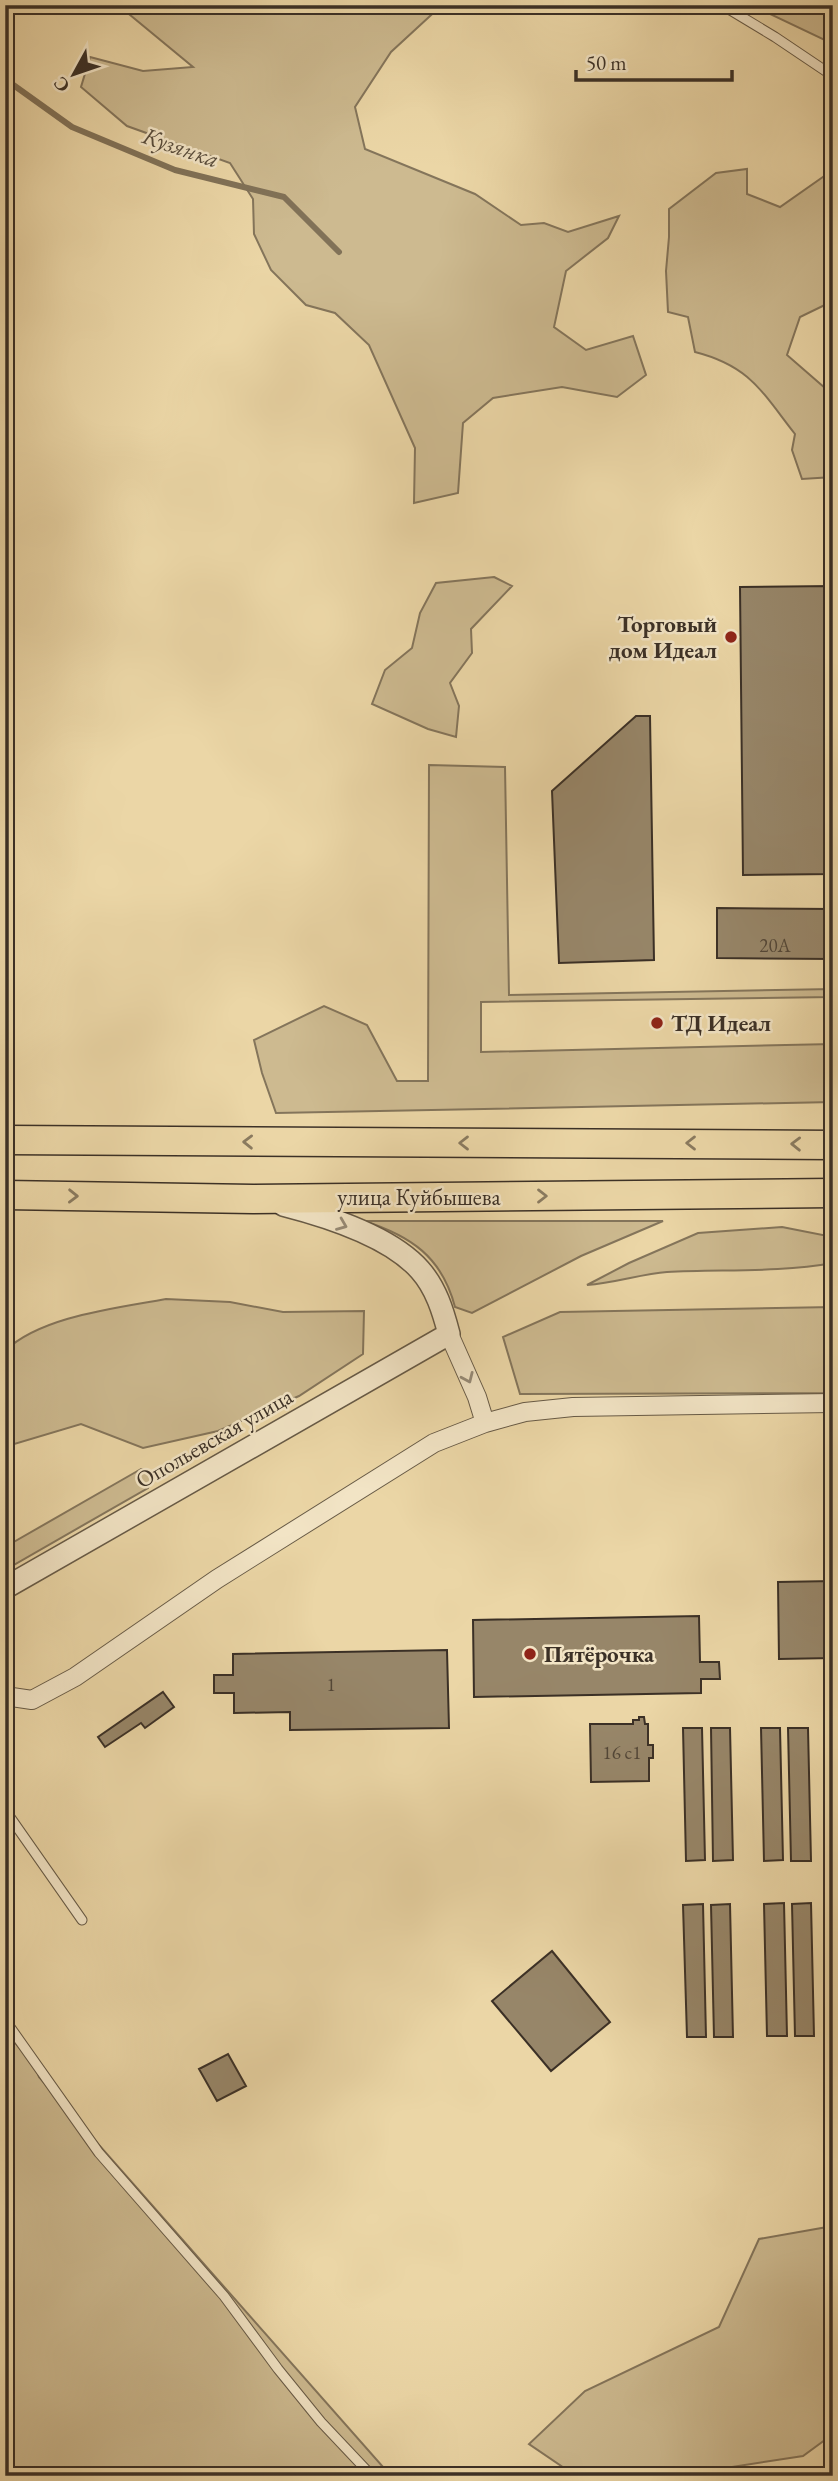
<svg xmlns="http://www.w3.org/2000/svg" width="838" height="2481" font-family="'EB Garamond',serif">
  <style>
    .green { fill: #cdba90; stroke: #84755b; stroke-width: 2 }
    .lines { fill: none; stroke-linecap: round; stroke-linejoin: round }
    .stream { stroke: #817258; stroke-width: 6 }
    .building { fill: #978669; stroke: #3b3026; stroke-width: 2 }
    .service-casing { stroke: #675a46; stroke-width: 11 }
    .minor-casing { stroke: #675a46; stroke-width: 20 }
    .tertiary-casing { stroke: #675a46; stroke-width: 24 }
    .trunk-casing { stroke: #3b3026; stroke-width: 31 }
    .service { stroke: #f2e4c5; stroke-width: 9 }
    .minor { stroke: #f2e4c5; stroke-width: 18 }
    .tertiary { stroke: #f2e4c5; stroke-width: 21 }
    .trunk { stroke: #ebd6a6; stroke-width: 28 }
    .oneway { stroke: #8a7b60 }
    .oneway2 { stroke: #968a76 }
    .poi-dot { fill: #8f2418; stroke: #f2e4c5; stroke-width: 2.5 }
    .labels { text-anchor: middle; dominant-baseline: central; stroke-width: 5; stroke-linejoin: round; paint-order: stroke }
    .number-label { font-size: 19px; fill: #524637 }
    .poi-label { font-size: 23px; font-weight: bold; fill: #3b3026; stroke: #f2e4c5; text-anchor: start }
    .street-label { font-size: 23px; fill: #3b3026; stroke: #f2e4c5 }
    .water-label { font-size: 24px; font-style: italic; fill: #584c3b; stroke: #f2e4c5 }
  </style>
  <rect width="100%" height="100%" fill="#ebd6a6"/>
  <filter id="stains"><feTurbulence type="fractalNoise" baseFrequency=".00286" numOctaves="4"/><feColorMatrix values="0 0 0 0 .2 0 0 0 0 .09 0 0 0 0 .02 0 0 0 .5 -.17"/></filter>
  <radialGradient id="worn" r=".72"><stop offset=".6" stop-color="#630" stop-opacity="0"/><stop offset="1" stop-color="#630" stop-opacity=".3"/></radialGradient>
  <path class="green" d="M118,5H442L391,52L355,107L365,149L475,194L521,225L544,223L568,232L619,216L608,238L566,271L554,327L586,350L633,336L646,375L617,397L562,387L493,398L463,423L458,493L414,503L415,448L369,345L335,313L306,305L271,270L254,234L253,199L230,163L127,126L81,87L90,57L143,71L193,67Z
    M751,5H833V44Z
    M747,169V194L780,207L830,172L833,175V301L800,317L787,355L833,395V477L802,479L792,450L795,434C762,392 750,366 695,352L688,317L668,312L666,271L669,237V209L716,173Z
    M494,577L512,586L471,629L472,653L450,683L459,706L456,737L428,729L372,704L385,670L412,648L420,613L436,583Z
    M429,765L505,767L509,995L833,989V997L481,1002V1052L833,1044V1102L276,1113L262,1073L254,1040L324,1006L367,1025L397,1081H428Z
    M364,1221H663L581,1256L472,1313L455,1307C442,1257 411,1236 364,1221Z
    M782,1227L833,1237V1263C778,1273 722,1269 667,1272C641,1274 615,1283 587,1285L629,1263L698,1233Z
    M166,1299L230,1302L283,1312L364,1311L363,1354L299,1396L218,1431L143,1448L81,1424L11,1445L5,1443V1351C41,1316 118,1308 166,1299Z
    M833,1307V1393L520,1394L503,1337L560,1312Z
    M141,1469L153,1474L148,1488L5,1570V1547Z
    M5,2031L35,2066L39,2077L391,2476H5Z
    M833,2226V2434L803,2456L674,2476H576L529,2444L585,2391L719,2327L759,2239Z"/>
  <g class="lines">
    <path class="stream" d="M5,79L72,127L175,170L284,197L339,252"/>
  </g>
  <path class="building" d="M833,586V874L743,875L740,587Z
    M636,716H650L654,960L559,963L552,791Z
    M717,908L833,909V959L717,958Z
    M833,1581V1658L779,1659L778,1582Z
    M699,1616L700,1662H719L720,1679H701V1693L474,1697L473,1620Z
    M447,1650L449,1728L290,1730V1712L234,1713V1693H214V1675H233V1654Z
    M163,1692L174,1707L145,1728L141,1723L105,1747L98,1737Z
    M639,1717H644L645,1724H648V1745H653V1758H649V1781L591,1782L590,1724H633V1720H639Z
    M683,1728H702L705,1860L686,1861Z
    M711,1728H730L733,1860L713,1861Z
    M761,1728H780L783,1860L764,1861Z
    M788,1728H808L811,1861H791Z
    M784,1903L787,2036H767L764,1904Z
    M811,1903L814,2036H795L792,1904Z
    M703,1904L706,2037H687L683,1905Z
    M730,1904L733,2037H714L711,1905Z
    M552,1951L610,2022L551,2071L492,2001Z
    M228,2054L246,2086L217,2101L199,2069Z"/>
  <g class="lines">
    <defs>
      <path id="service" d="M722,5L775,37L833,76
        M5,1810L82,1920
        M5,2020L99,2153L224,2296L278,2369L321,2422L372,2476"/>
      <path id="minor" d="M449,1334L477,1397L485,1423
        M5,1696L32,1700L75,1677L217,1579L434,1443L485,1423L525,1412L573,1407L833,1403"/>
      <path id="tertiary" d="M5,1588L449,1334C443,1311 436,1288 420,1270C390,1236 326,1216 283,1205"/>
      <path id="trunk" d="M5,1140L833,1145
        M5,1195L253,1199L833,1193"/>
    </defs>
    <use href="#service" class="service-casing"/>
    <use href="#minor" class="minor-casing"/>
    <use href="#tertiary" class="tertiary-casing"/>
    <use href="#trunk" class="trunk-casing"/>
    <use href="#service" class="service"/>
    <use href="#minor" class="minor"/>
    <use href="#tertiary" class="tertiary"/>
    <use href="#trunk" class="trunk"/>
  </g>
  <defs><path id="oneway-chevron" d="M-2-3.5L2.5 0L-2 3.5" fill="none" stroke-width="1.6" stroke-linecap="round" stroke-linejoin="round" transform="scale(1.75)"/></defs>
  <g class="oneway">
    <use href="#oneway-chevron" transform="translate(248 1142) rotate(-179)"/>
    <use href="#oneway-chevron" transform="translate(464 1143) rotate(-180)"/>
    <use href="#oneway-chevron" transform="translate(691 1143) rotate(-180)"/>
    <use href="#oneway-chevron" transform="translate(796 1144) rotate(-179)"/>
    <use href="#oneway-chevron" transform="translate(73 1196) rotate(1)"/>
    <use href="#oneway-chevron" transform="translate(542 1196)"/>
  </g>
  <g class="oneway2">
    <use href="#oneway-chevron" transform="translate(342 1225) rotate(22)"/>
    <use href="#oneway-chevron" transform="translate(468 1378) rotate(66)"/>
  </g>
  <g class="poi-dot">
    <circle cx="731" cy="637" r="7"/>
    <circle cx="657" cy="1023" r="7"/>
    <circle cx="530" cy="1654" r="7"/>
  </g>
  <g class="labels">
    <g class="number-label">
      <text x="775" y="945">20А</text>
      <text x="331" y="1684">1</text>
      <text x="622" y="1752">16 с1</text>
    </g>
    <g class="poi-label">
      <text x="717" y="624" text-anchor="end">Торговый<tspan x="717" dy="26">дом Идеал</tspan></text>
      <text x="671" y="1023">ТД Идеал</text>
      <text x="544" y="1654">Пятёрочка</text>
    </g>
    <g class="street-label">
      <text x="419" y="1197">улица Куйбышева</text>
      <text transform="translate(214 1438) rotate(-30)">Опольевская улица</text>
    </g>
    <g class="water-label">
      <text transform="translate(181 147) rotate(19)">Кузянка</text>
    </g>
  </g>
  <rect width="838" height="2481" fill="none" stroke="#ebd6a6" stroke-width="28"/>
  <rect x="7" y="7" width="824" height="2467" fill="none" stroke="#3b3026" stroke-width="3.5"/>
  <rect x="14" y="14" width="810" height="2453" fill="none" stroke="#3b3026" stroke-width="2"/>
  <g transform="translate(74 74) rotate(230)" stroke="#f2e4c5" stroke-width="5" paint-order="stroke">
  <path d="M0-5L12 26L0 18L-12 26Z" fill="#3b3026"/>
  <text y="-10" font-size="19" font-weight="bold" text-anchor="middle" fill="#3b3026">С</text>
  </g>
  <path d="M576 70v10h156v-10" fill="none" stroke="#3b3026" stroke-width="3.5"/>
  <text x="586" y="70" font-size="21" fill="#3b3026" stroke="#f2e4c5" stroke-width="5" paint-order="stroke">50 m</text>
  <rect width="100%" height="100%" filter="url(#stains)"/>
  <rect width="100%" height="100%" fill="url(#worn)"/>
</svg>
